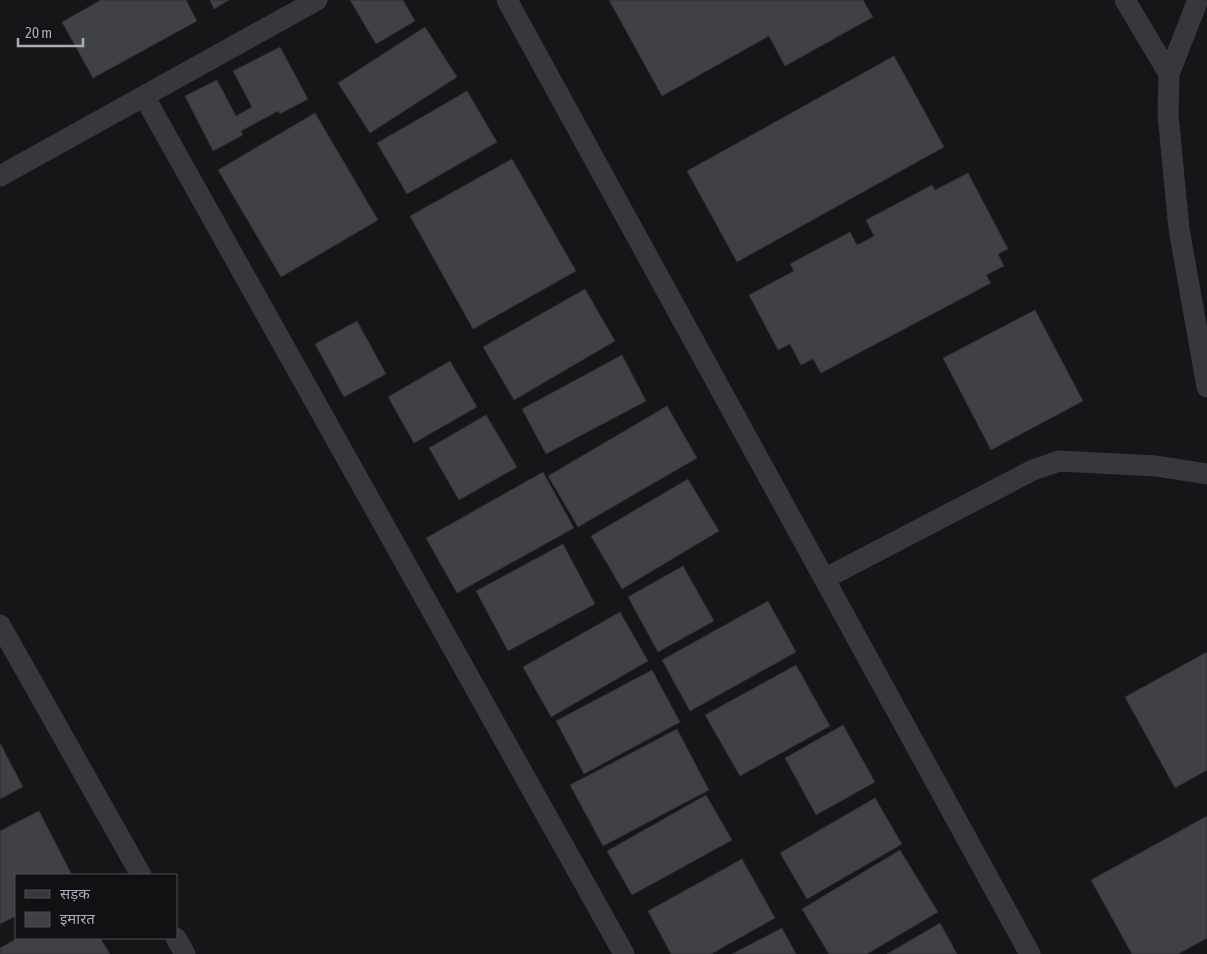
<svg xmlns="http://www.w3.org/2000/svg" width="1207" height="954" font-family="'Asap Condensed','Noto Sans Devanagari',sans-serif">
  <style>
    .building { fill: #404145; stroke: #303034 }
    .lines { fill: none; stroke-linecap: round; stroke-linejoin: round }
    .minor { stroke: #37383d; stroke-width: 21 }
  </style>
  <rect width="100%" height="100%" fill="#161618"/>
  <path class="building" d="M101,0H186L197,21L93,78L62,22Z
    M210,0H229L214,9Z
    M350,0H403L415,21L376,44Z
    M609,0H863L873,17L785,66L769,36L662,96Z
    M425,27L457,77L370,133L338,83Z
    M280,47L308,99L280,114L278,111L241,131L243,135L213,151L185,96L217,80L236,116L252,107L233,71Z
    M894,56L944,147L737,262L687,171Z
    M467,91L497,142L407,194L377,143Z
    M315,113L378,220L281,277L218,170Z
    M512,159L576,271L473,329L410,216Z
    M968,173L1008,249L998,254L1004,266L986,275L991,283L821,373L813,359L801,365L790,344L778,350L749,295L794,271L790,264L850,232L857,245L874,236L866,220L932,185L935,190Z
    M585,289L615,341L514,400L483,347Z
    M1035,310L1083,401L991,450L943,358Z
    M357,321L386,374L344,397L315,344Z
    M622,355L646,401L546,454L522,409Z
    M450,361L477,407L414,443L388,397Z
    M667,406L697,458L578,527L548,476Z
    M486,415L517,467L459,500L429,448Z
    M543,472L574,528L457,593L426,538Z
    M688,479L719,531L622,589L591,536Z
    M563,544L595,604L508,651L476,591Z
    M683,566L714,621L658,652L628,597Z
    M768,601L796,652L690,711L662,660Z
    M620,612L648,661L551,717L523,667Z
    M1207,652V770L1175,788L1125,697Z
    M796,665L830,726L740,776L705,715Z
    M652,670L680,722L584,774L556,721Z
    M843,725L875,782L816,815L785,758Z
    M677,729L709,790L603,846L570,785Z
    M0,743L23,787L0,799Z
    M706,795L732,840L632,895L607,851Z
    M875,798L902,844L807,899L780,853Z
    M39,811L72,875H16V916L0,924V831Z
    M1207,816V938L1178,954H1132L1091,880Z
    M900,850L938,912L867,954H829L802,909Z
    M742,859L775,918L711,954H671L648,911Z
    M940,923L957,954H887Z
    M782,928L796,954H732Z
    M18,938H100L110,954H0V948Z"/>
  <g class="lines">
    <path class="minor" d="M507,0L1030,954
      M1125,0L1169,74
      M1198,0L1169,74L1168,115L1179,229L1207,387
      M144,96L624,954
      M0,176L317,0
      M824,579L1033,470L1059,461L1156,466L1207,474
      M0,625L141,875
      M176,938L185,954"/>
  </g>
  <rect x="15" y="874" width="162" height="65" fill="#111113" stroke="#4d4f55"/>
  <rect x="25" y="890" width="25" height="8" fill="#37383d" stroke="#4d4f55"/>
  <text x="60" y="899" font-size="15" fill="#a8adb8">सड़क</text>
  <rect x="25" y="912" width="25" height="15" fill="#404145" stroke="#4d4f55"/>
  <text x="60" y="924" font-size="15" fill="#a8adb8">इमारत</text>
  <path d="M18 38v8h65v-8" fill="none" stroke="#a8adb8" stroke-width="2.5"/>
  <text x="25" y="38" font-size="15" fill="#a8adb8" stroke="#111113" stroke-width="4" paint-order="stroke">20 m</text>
</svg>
